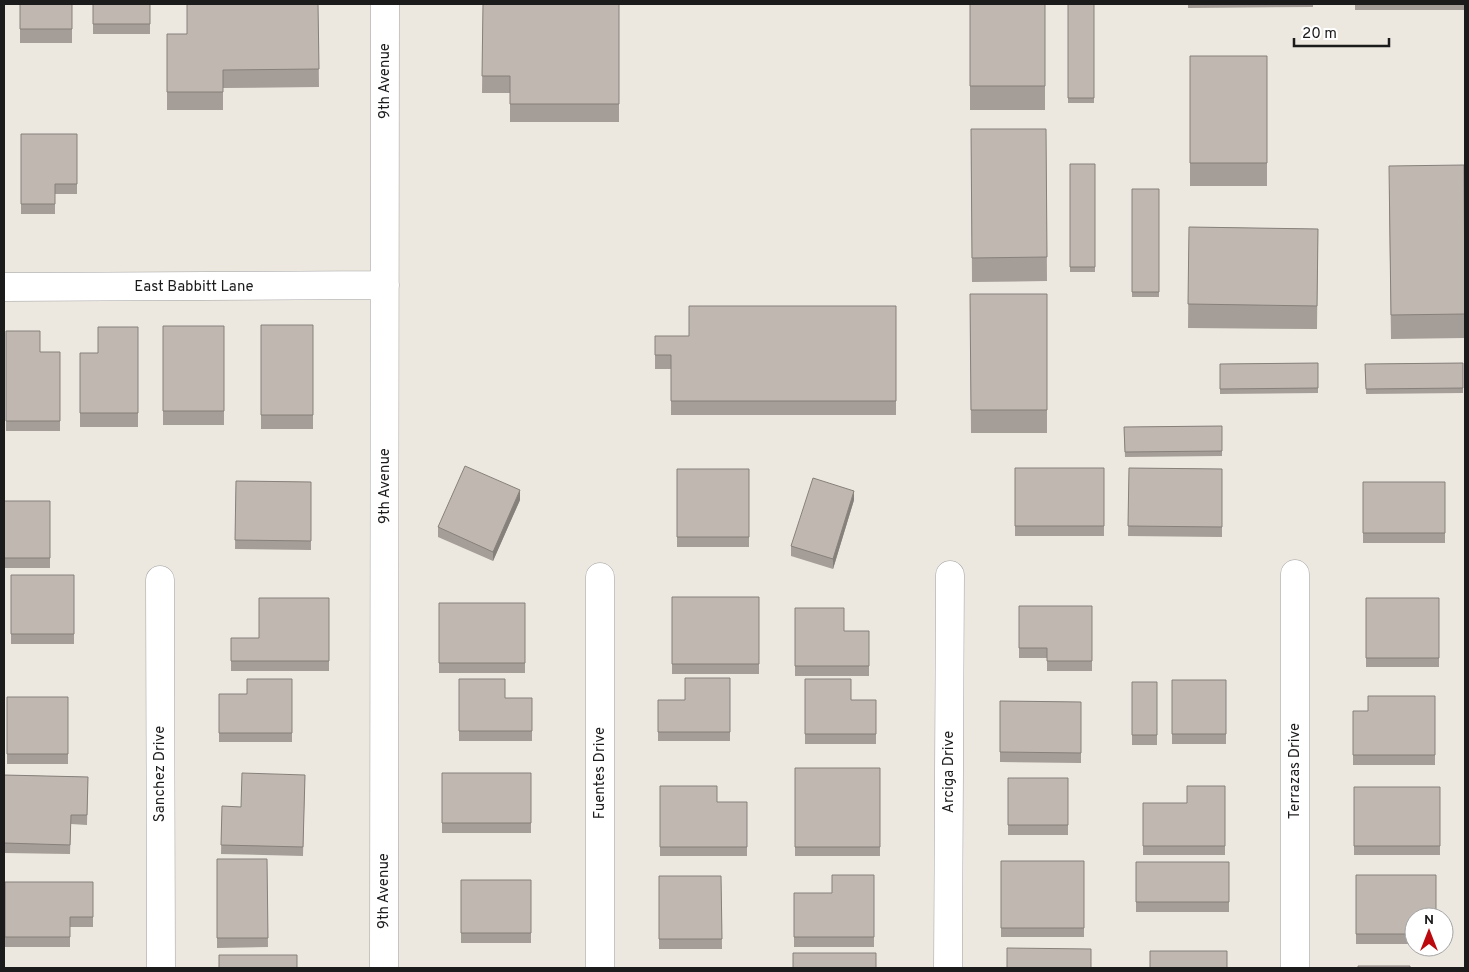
<svg xmlns="http://www.w3.org/2000/svg" width="1469" height="972" font-family="Overpass,sans-serif">
  <style>
    .lines { fill: none; stroke-linecap: round; stroke-linejoin: round }
    .minor-casing { stroke: #a2a2a2; stroke-width: 29 }
    .minor { stroke: #fff; stroke-width: 28 }
    .wall { fill: #a59d97 }
    .shaded-wall { fill: #86807b }
    .building { fill: #c0b7b0; stroke: #86807b }
    .labels { text-anchor: middle; dominant-baseline: central; stroke-width: 4; stroke-linejoin: round; paint-order: stroke }
    .street-label { font-size: 15px; fill: #1b1b1b; stroke: #fff }
  </style>
  <rect width="100%" height="100%" fill="#ece8e0"/>
  <g class="lines">
    <defs>
      <path id="minor" d="M4,287L385,285
        M600,577V968
        M160,580L161,968
        M384,968L385,4
        M948,968L950,575
        M1295,968V574"/>
    </defs>
    <use href="#minor" class="minor-casing"/>
    <use href="#minor" class="minor"/>
  </g>
  <path class="wall" d="M20,4H72V43H20Z
    M93,4H150V34H93Z
    M318,4L319,87L223,88V110H167V34H187Z
    M483,4H619V122H510V93H482Z
    M970,4H1045V110H970Z
    M1068,4H1094V103H1068Z
    M1188,4H1313V7L1188,8Z
    M1355,4H1465V10H1355Z
    M1190,56H1267V186H1190Z
    M971,129H1046L1047,281L972,282Z
    M21,134H77V194H55V214H21Z
    M1070,164H1095V272H1070Z
    M1132,189H1159V297H1132Z
    M1389,190L1465,256V338L1391,339Z
    M1189,227L1318,229L1317,329L1188,328Z
    M970,294H1047V433H971Z
    M896,306V415H671V369H655V336H689Z
    M261,325H313V429H261Z
    M163,326H224V425H163Z
    M138,327V427H80V353H98Z
    M6,331L40,352H60V431H6Z
    M1318,363V393L1220,394V364Z
    M1463,363V393L1366,394L1365,364Z
    M1222,426V456L1125,457L1124,427Z
    M1015,468H1104V536H1015Z
    M1129,468L1222,469V537L1128,536Z
    M677,469H749V547H677Z
    M236,481L311,482V550L235,549Z
    M1363,482H1445V543H1363Z
    M520,500L493,561L438,537V527Z
    M854,500L833,569L791,556V546Z
    M4,501H50V568H4Z
    M11,575H74V644H11Z
    M672,597H759V674H672Z
    M329,598V671H231V638H259Z
    M1366,598H1439V667H1366Z
    M439,603H525V673H439Z
    M1019,606H1092V671H1047V658H1019Z
    M795,608L844,631H869V676H795Z
    M730,678V741H658V700H685Z
    M292,679V742H219V694H247Z
    M459,679L505,698H532V741H459Z
    M805,679L851,700H876V744H805Z
    M1172,680H1226V744H1172Z
    M1132,682H1157V745H1132Z
    M1435,696V765H1353V711H1368Z
    M7,697H68V764H7Z
    M1000,701L1081,702V763L1000,762Z
    M795,768H880V856H795Z
    M442,773H531V833H442Z
    M4,775L88,777L87,825L71,824L70,854L4,853Z
    M305,775L303,856L221,854L222,806L241,807Z
    M1008,778H1068V835H1008Z
    M660,786L717,802H747V856H660Z
    M1225,786V855H1143V803H1187Z
    M1354,787H1440V855H1354Z
    M217,859H267L268,947L217,948Z
    M1001,861H1084V937H1001Z
    M1136,862H1229V912H1136Z
    M874,875V947H794V893H832Z
    M1356,875L1414,917V944H1356Z
    M659,876H721L722,949H659Z
    M461,880H531V943H461Z
    M5,882H93V927H70V947H5Z"/>
  <path class="shaded-wall" d="M520,490V500L493,561V552Z
    M854,491V500L833,569V559Z"/>
  <path class="building" d="M20,4H72V29H20Z
    M93,4H150V24H93Z
    M187,4H318L319,69L223,70V92H167V34H187Z
    M483,4H619V104H510V76H482Z
    M970,4H1045V86H970Z
    M1068,4H1094V98H1068Z
    M1190,56H1267V163H1190Z
    M971,129H1046L1047,257L972,258Z
    M21,134H77V184H55V204H21Z
    M1070,164H1095V267H1070Z
    M1464,165L1465,314L1391,315L1389,166Z
    M1132,189H1159V292H1132Z
    M1189,227L1318,229L1317,306L1188,304Z
    M970,294H1047V410H971Z
    M689,306H896V401H671V355H655V336H689Z
    M261,325H313V415H261Z
    M163,326H224V411H163Z
    M98,327H138V413H80V353H98Z
    M6,331H40V352H60V421H6Z
    M1318,363V388L1220,389V364Z
    M1463,363V388L1366,389L1365,364Z
    M1222,426V451L1125,452L1124,427Z
    M465,466L520,490L493,552L438,527Z
    M1015,468H1104V526H1015Z
    M1129,468L1222,469V527L1128,526Z
    M677,469H749V537H677Z
    M813,478L854,491L833,559L791,546Z
    M236,481L311,482V541L235,540Z
    M1363,482H1445V533H1363Z
    M4,501H50V558H4Z
    M11,575H74V634H11Z
    M672,597H759V664H672Z
    M259,598H329V661H231V638H259Z
    M1366,598H1439V658H1366Z
    M439,603H525V663H439Z
    M1019,606H1092V661H1047V648H1019Z
    M795,608H844V631H869V666H795Z
    M685,678H730V732H658V700H685Z
    M247,679H292V733H219V694H247Z
    M459,679H505V698H532V731H459Z
    M805,679H851V700H876V734H805Z
    M1172,680H1226V734H1172Z
    M1132,682H1157V735H1132Z
    M1368,696H1435V755H1353V711H1368Z
    M7,697H68V754H7Z
    M1000,701L1081,702V753L1000,752Z
    M795,768H880V847H795Z
    M242,773L305,775L303,847L221,845L222,806L241,807Z
    M442,773H531V823H442Z
    M4,775L88,777L87,815H71L70,845L4,843Z
    M1008,778H1068V825H1008Z
    M660,786H717V802H747V847H660Z
    M1187,786H1225V846H1143V803H1187Z
    M1354,787H1440V846H1354Z
    M217,859H267L268,938H217Z
    M1001,861H1084V928H1001Z
    M1136,862H1229V902H1136Z
    M832,875H874V937H794V893H832Z
    M1356,875H1436V917H1414V934H1356Z
    M659,876H721L722,939H659Z
    M461,880H531V933H461Z
    M5,882H93V917H70V937H5Z
    M1007,948L1091,949V968H1007Z
    M1150,951H1227V968H1150Z
    M793,953H876V968H793Z
    M219,955H297V968H219Z
    M1358,966H1410V968H1358Z"/>
  <g class="labels">
    <g class="street-label">
      <text transform="translate(385 81) rotate(-90)">9th Avenue</text>
      <text x="194" y="287">East Babbitt Lane</text>
      <text transform="translate(385 486) rotate(-90)">9th Avenue</text>
      <text transform="translate(1295 771) rotate(-90)">Terrazas Drive</text>
      <text transform="translate(949 772) rotate(-90)">Arciga Drive</text>
      <text transform="translate(600 773) rotate(-90)">Fuentes Drive</text>
      <text transform="translate(160 774) rotate(-90)">Sanchez Drive</text>
      <text transform="translate(384 891) rotate(-90)">9th Avenue</text>
    </g>
  </g>
  <rect width="1469" height="972" fill="none" stroke="#1b1b1b" stroke-width="10"/>
  <g transform="translate(1429 932)"><circle r="24" fill="#ffffff" stroke="#a4a4a4"/>
  <path d="M0-4L9 19L0 12L-9 19Z" fill="#bc090d"/>
  <text y="-8" font-size="14" font-weight="bold" text-anchor="middle" fill="#1b1b1b">N</text>
  </g>
  <path d="M1294 38v8h95v-8" fill="none" stroke="#1b1b1b" stroke-width="2.5"/>
  <text x="1302" y="38" font-size="15" fill="#1b1b1b" stroke="#ffffff" stroke-width="4" paint-order="stroke">20 m</text>
</svg>
